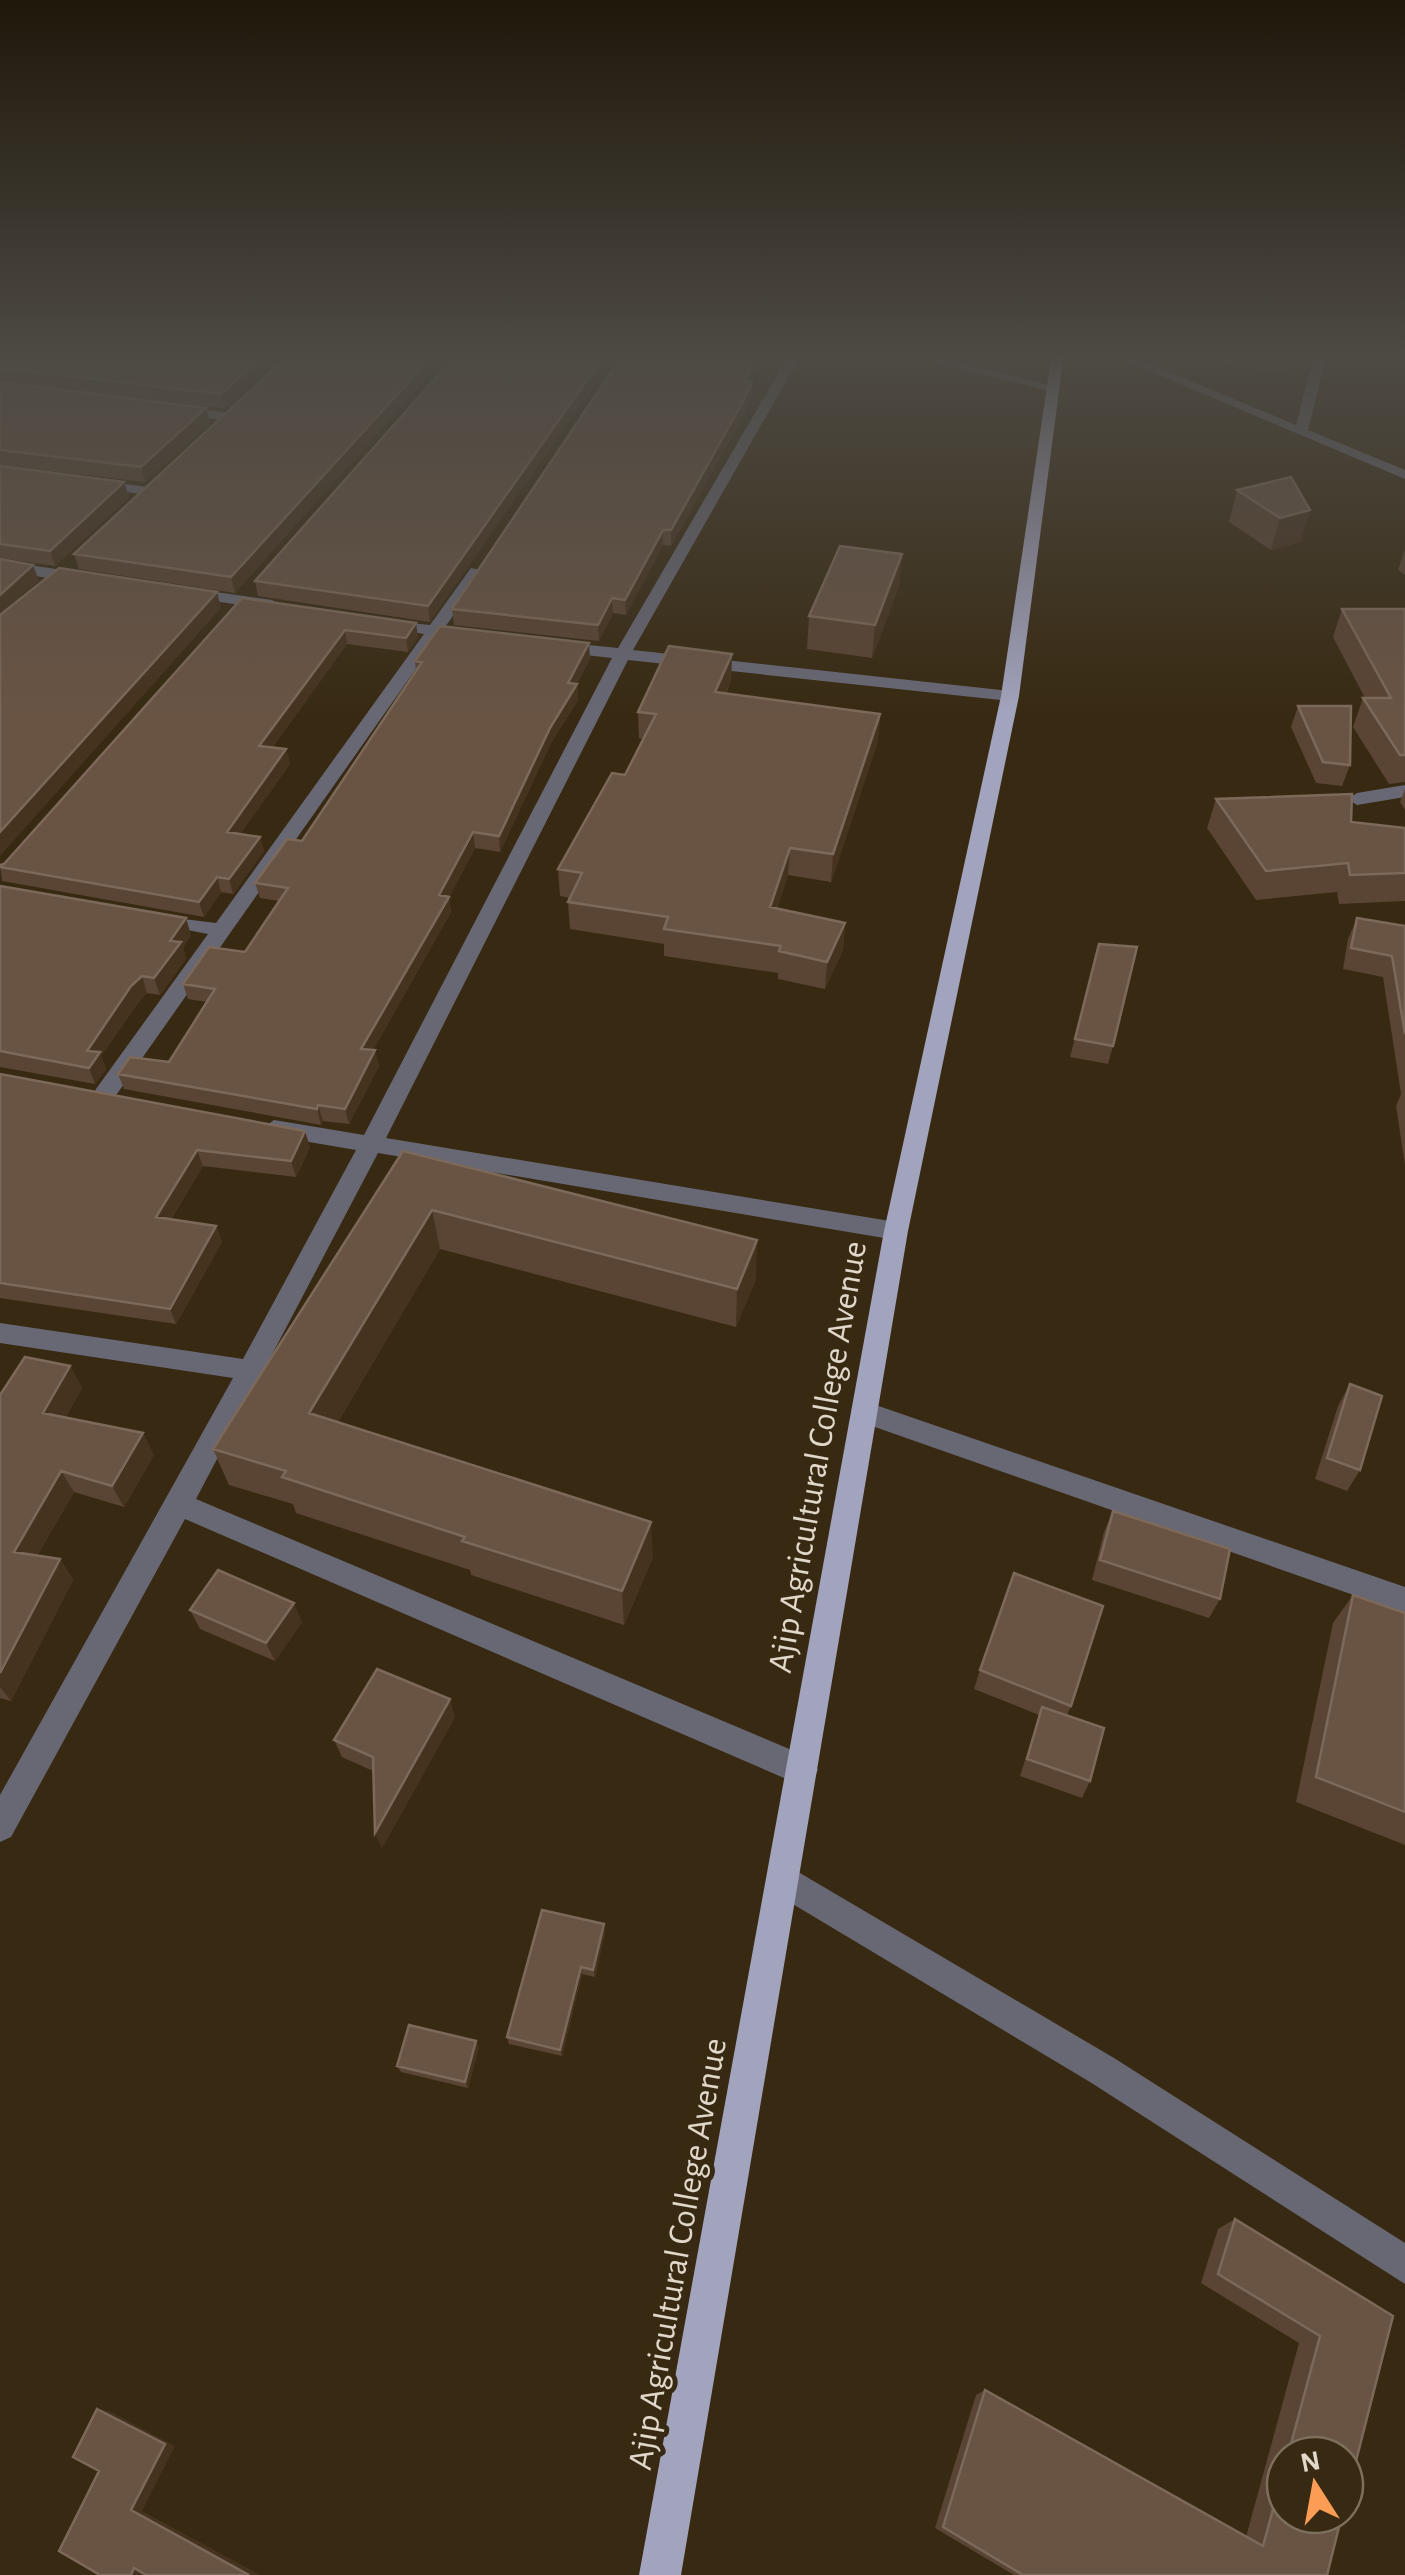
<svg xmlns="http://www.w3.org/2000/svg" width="1405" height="2575" font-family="'Alegreya Sans',sans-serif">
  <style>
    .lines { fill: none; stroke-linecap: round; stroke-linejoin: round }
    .minor { fill: #686875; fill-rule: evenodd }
    .major { fill: #a2a3bd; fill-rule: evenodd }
    .wall { fill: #5a4433 }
    .shaded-wall { fill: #46331f }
    .building { fill: #695444; stroke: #7c6959; stroke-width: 2.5 }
    .labels { text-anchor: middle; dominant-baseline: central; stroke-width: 10; stroke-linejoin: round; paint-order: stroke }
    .street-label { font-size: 35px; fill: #e1d8ca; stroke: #382a12 }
  </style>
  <rect width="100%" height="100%" fill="#382a12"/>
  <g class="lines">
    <path class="minor" d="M790,353H802L633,650L1010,691L1019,696L1010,701L628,660L386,1138L896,1222L908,1231L896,1240L378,1153L196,1499L813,1759L818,1770L813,1781L802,1785L791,1781L185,1519L11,1837L0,1842V1795L233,1378L0,1343V1323L243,1359L356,1150L274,1136L263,1128L274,1120L364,1135L612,658L559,652L551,647L559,642L618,648Z
      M897,353H919L1061,388L1054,392Z
      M1107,353H1124L1296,425L1315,353H1327L1308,430L1405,470V479Z
      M175,406L230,413L237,417L230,421L170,413L168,410Z
      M94,480L148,487L155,491L148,495L89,487V481Z
      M0,561L84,573L92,578L84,583L0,571Z
      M471,568L485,571L445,627L476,632V640L439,636L112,1101H96L93,1095L96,1089L208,934L151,923V915L216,923L424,634L380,626V620L430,625Z
      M188,588L272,600L280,605L272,610L182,596L180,593Z
      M1405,785V797L1357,805L1348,799L1357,793Z
      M864,1401L1405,1587V1613L855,1420L851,1412L855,1404Z
      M783,1863L1114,2058L1405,2243V2284L1090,2082L771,1891L767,1879L771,1867Z"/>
    <path class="major" d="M1052,353H1064L1019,696L908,1231L681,2575H639L884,1231L1001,696Z"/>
  </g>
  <path class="wall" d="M0,353H285L224,408L0,382Z
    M291,353H449L235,593L79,569L74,554Z
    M458,353L430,622L258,596L255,581Z
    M624,353H766L751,381L752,396L744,415L671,546L663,545L626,615L613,613L599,641L454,625L452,609Z
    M931,353H960L954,358Z
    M1178,353H1293L1282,373L1180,356Z
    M0,382L206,408L210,423L145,482L0,465Z
    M0,466L124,482L129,497L55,566L0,558Z
    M1291,477L1301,542L1271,550L1229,522L1237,490Z
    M1405,549V575L1398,570Z
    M902,554L899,586L872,658L807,649L809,616Z
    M242,598L416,623L418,638L408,652L347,644L272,748L286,749L290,764L240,834L260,837L264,851L233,894L221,892L204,917L2,881L0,865L4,864Z
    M1342,609H1405V782L1389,784L1353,727L1363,698H1365L1333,637Z
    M732,654L731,680L726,694L880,714L878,741L831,882L788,875L777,908L845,923L843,950L825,989L778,979V973L664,956V944L570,929L568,902L570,898L560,896L558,869L625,775L643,739L639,738L638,712Z
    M590,658L577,684L578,700L551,743L500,852L475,848L449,897L451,912L373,1050L379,1066L349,1124L323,1121L321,1125L124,1089L118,1074L169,1062L207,1002L188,999L183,984L245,952L279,901L260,898L255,883L302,841L416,671L415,661Z
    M1298,706L1350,765L1342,786L1316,783L1291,727Z
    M1405,789V810L1400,802Z
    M1216,799L1351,822L1405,828V901L1339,904L1337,892L1256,900L1207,828Z
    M0,886L191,935L183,948L186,959L160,995L147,993L138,1003L101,1056L106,1069L95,1084L0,1067Z
    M1357,918L1405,926V1165L1396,1106L1401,1094L1383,977L1343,969L1348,939Z
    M1099,944L1113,1046L1108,1064L1070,1057Z
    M0,1074L310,1147L296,1177L203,1166L171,1219L216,1226L222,1242L176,1324L0,1298Z
    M403,1151L756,1279L736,1327L440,1249L338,1422L653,1557L624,1625L471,1575L470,1570L296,1513L293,1504L229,1485L213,1449Z
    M70,1366L82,1388L66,1417L154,1455L124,1507L74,1492L37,1556L60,1559L73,1580L11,1701L0,1698V1395Z
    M1350,1384L1360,1470L1347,1491L1315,1479L1338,1406Z
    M1113,1511L1220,1599L1209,1618L1092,1580L1104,1532Z
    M1353,1595L1405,1613V1845L1296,1802L1333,1623Z
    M190,1610L302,1622L275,1661L200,1629Z
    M980,1670L1071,1706L1067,1715L1090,1781L1082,1798L1020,1776L1039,1715L974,1689Z
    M455,1717L382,1848L375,1833L373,1771L342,1757L334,1740Z
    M605,1932L595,1977L582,1974L562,2056L509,2044L507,2037Z
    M479,2047L468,2088L401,2072L397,2066Z
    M1235,2219L1393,2316L1345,2455H1285V2515L1327,2575H1014L935,2528L976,2395L985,2390L1246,2537L1299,2343L1201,2283L1218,2229Z"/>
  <path class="shaded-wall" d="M266,353H285L224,408L221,394Z
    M435,353H449L235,593L231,577Z
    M606,353H617L430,622L428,606Z
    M759,353H766L743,395L744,381Z
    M1288,353H1293L1282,373L1287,354Z
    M752,382V396L744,415L671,546V530Z
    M206,408L210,423L145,482L141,467Z
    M124,482L129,497L55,566L50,551Z
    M1310,510L1301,542L1271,550L1280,518Z
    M663,530V545L626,615L625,600Z
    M902,554L899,586L872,658L875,625Z
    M33,565L39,581L0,616V595Z
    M217,592L221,608L0,856V832Z
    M612,598L613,613L599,641L598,625Z
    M416,623L418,638L408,652L406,638Z
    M345,630L347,644L263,761L259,746Z
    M589,643L590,658L574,689L577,684L578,700L551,743L500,852L499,836L568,683Z
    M732,654L731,680L715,719V692Z
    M880,714L878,741L831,882L833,854Z
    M286,749L290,764L231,847L227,832Z
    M473,832L475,848L449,897L451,912L365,1064L361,1049L439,895Z
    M260,837L264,851L233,894L229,879Z
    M790,848L788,875L769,934L770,907Z
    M217,877L221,892L204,917L199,902Z
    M186,918L191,935L183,948L186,959L160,995L154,978L170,941Z
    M845,923L843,950L825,989L827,962Z
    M142,976L147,993L138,1003L101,1056L106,1069L95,1084L89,1068L87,1051L131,986Z
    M375,1050L379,1066L349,1124L345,1109Z
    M318,1105L323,1121L321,1125L317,1109Z
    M305,1131L310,1147L296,1177L291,1161Z
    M197,1150L203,1166L162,1233L156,1217Z
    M432,1210L440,1249L322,1449L309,1413Z
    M216,1226L222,1242L176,1324L170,1309Z
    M757,1240L756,1279L736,1327L737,1289Z
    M70,1366L82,1388L56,1435L43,1413Z
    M143,1433L154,1455L124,1507L112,1486Z
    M61,1471L74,1492L28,1572L14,1552Z
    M651,1522L653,1557L624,1625L622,1591Z
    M60,1559L73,1580L11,1701L0,1687V1673Z
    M294,1603L302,1622L275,1661L266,1643Z
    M450,1699L455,1717L382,1848L375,1833Z
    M604,1924L605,1932L595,1977L593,1970Z
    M581,1967L582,1974L562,2056L560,2050Z
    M476,2041L479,2047L468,2088L465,2082Z
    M97,2409L109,2411L175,2446L142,2511L260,2575H249L131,2510Z
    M134,2568H146L142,2575H131Z"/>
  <path class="building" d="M0,353H266L221,394L0,368Z
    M291,353H435L231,577L74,554Z
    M458,353H606L428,606L255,581Z
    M624,353H759L744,381L752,382L744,400L671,530H663L625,600L612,598L598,625L452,609Z
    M0,382L206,408L141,467L0,450Z
    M0,466L124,482L50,551L0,544Z
    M1291,477L1310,510L1280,518L1237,490Z
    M840,546L902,554L875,625L809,616Z
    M0,559L33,565L0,595Z
    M59,568L217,592L0,832V615Z
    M242,598L416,623L406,638L345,630L259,746L286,749L227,832L260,837L229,879L217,877L199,902L0,867V865L4,864Z
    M1342,609H1405V755H1400L1363,698H1391Z
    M440,626L589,643L568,683L577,684L550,728L499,836L473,832L439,895L449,897L361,1049L375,1050L345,1109L318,1105L317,1109L118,1074L130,1057L169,1062L215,989L183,984L209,947L245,952L288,888L255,883L287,839L302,841L422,662L415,661Z
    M669,646L732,654L715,692L880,714L833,854L790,848L770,907L845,923L827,962L779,951L781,946L664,929L668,917L568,902L582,873L558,869L612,773L625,775L656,714L638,712Z
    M1298,706H1351L1350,765L1323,762Z
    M1352,794L1351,822L1405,828V873L1350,875L1348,863L1266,871L1216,799Z
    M0,886L186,918L170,941L181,942L154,978L142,976L131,986L87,1051L100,1052L89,1068L0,1051Z
    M1357,918L1405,926V1034L1392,956L1351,948Z
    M1099,944L1137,947L1113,1046L1075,1039Z
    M0,1074L305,1131L291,1161L197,1150L156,1217L216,1226L170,1309L0,1283Z
    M403,1151L757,1240L737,1289L432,1210L309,1413L651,1522L622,1591L462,1541L465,1537L282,1477L286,1471L213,1449Z
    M25,1357L70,1366L43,1413L143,1433L112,1486L61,1471L14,1552L60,1559L0,1673V1395Z
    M1350,1384L1382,1396L1360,1470L1327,1458Z
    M1113,1511L1230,1549L1220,1599L1100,1560Z
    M218,1570L294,1603L266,1643L190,1610Z
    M1014,1573L1103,1606L1071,1706L980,1670Z
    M1353,1595L1405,1613V1812L1316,1777Z
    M377,1669L450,1699L375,1833L373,1757L334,1740Z
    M1042,1707L1104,1728L1090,1781L1027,1759Z
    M542,1910L604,1924L593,1970L581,1967L560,2050L507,2037Z
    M409,2025L476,2041L465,2082L397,2066Z
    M1235,2219L1393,2316L1345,2504V2455H1288L1320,2336L1218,2274Z
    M985,2390L1263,2546L1285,2465V2515H1342L1327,2575H1023L943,2527Z
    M97,2409L165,2444L131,2510L249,2575H146L134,2568L131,2575H100L59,2551L99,2471L73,2457Z"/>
  <linearGradient id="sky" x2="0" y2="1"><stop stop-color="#1f170a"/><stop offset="0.5" stop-color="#4d4a44"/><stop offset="1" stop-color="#4d4a44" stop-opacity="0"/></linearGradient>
  <rect width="1405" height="713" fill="url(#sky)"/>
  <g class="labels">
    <g class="street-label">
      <text transform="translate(818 1457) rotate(-80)">Ajip Agricultural College Avenue</text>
      <text transform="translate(678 2254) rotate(-80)">Ajip Agricultural College Avenue</text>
    </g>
  </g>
  <g transform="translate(1315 2485) rotate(349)"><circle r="48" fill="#382a12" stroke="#7c705c" stroke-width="2.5"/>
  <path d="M0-8L18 38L0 25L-18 38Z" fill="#fd9c55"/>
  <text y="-15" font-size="28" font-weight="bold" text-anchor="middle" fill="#e1d8ca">N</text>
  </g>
</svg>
